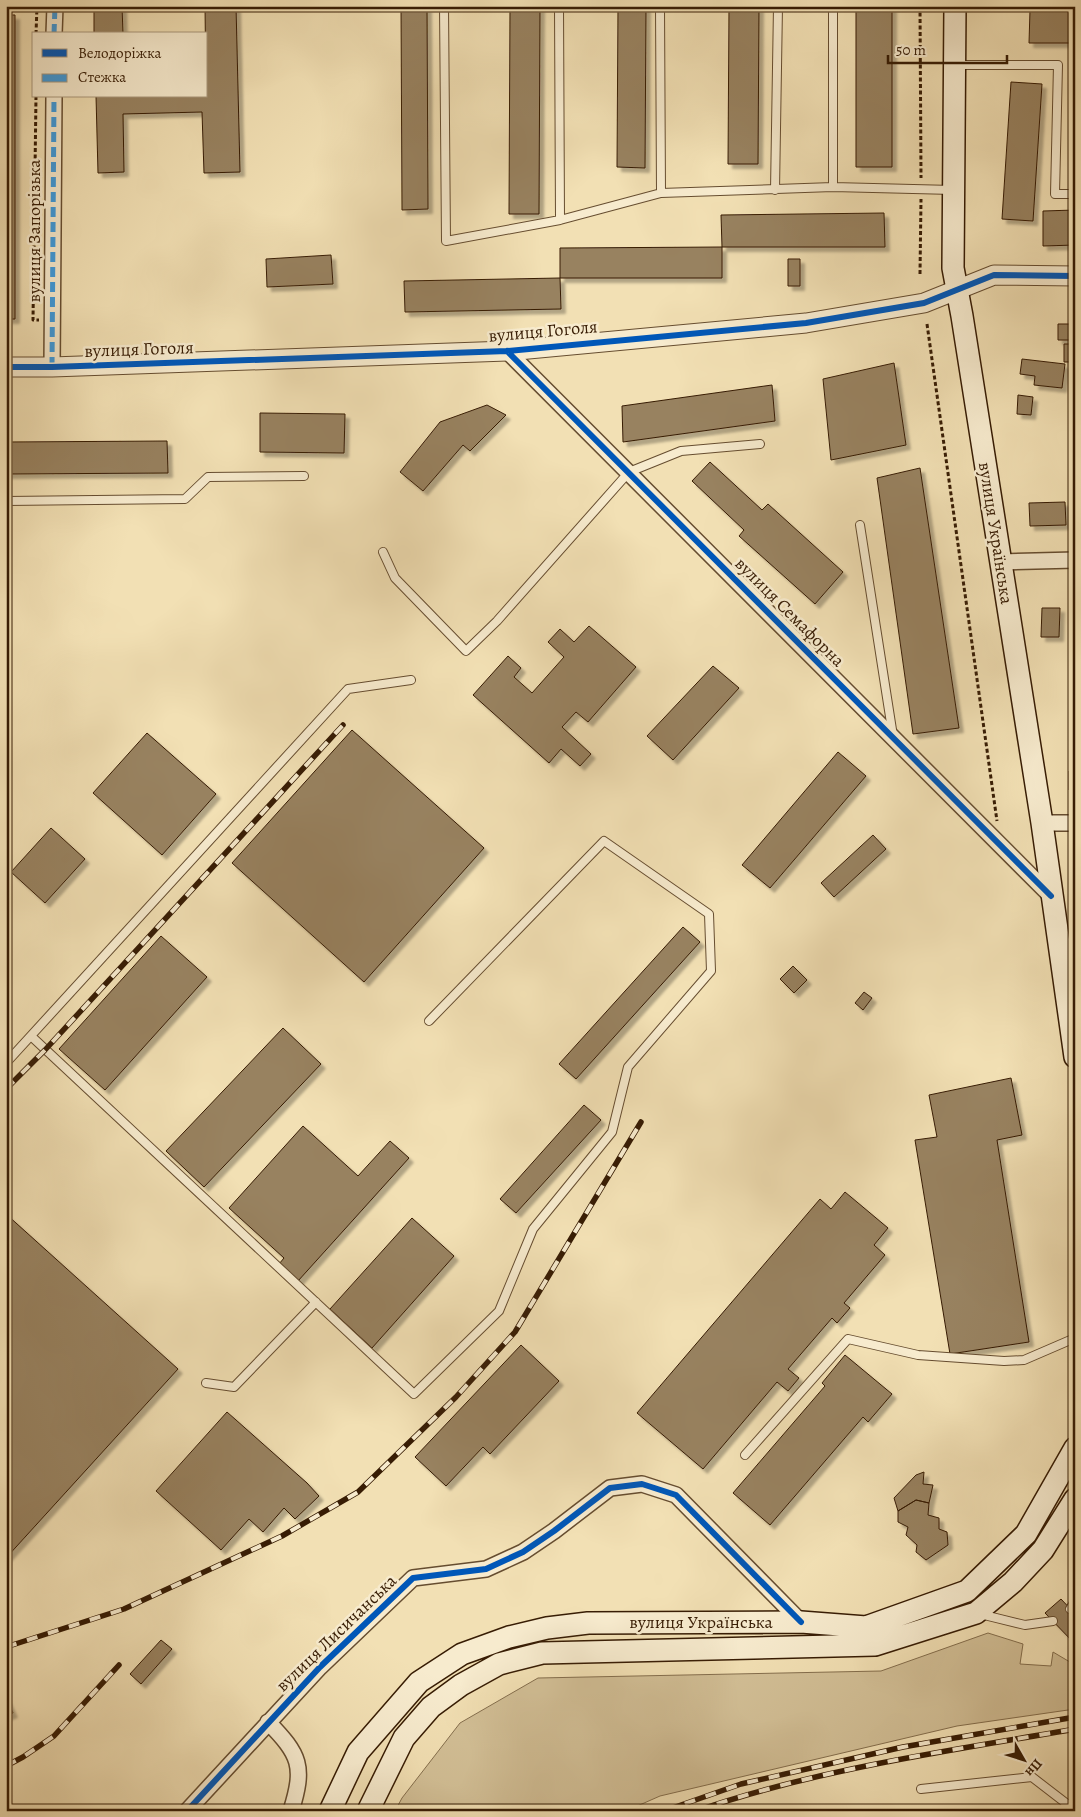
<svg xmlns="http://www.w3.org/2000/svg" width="1081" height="1817" font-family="Alegreya,serif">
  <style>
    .green { fill: #d2bf96; stroke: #846e4d }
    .building { fill: #988260; stroke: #371c04; filter: url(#shadow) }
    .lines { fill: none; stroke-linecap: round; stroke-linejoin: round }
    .service-casing { stroke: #664d30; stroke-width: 10 }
    .minor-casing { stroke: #664d30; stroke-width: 18 }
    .tertiary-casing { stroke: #664d30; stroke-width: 21 }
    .secondary-casing { stroke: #371c04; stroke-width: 24 }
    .path { stroke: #371c04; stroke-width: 3; stroke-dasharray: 4 2.5; stroke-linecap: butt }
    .service { stroke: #f7ebce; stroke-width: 8 }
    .minor { stroke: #f7ebce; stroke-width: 15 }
    .tertiary { stroke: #f7ebce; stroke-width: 19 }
    .secondary { stroke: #f7ebce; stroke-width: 21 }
    .rail-casing { stroke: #371c04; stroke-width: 5.5 }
    .rail { stroke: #f7ebce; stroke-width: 4; stroke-dasharray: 11; stroke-linecap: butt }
    .quiet { stroke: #3e9bdd; stroke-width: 5; stroke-dasharray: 10 5; stroke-linecap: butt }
    .cycleway-casing { stroke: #f7ebce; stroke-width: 9 }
    .cycleway { stroke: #0057b8; stroke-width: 6 }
    .labels { text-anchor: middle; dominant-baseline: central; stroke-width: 5; stroke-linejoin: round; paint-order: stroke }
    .street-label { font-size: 18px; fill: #371c04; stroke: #f7ebce }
  </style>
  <defs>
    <filter id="shadow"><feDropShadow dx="4.5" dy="4.5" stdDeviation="1" flood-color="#0004"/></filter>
  </defs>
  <rect width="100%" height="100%" fill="#f2e0b4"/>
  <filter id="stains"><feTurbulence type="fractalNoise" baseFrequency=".004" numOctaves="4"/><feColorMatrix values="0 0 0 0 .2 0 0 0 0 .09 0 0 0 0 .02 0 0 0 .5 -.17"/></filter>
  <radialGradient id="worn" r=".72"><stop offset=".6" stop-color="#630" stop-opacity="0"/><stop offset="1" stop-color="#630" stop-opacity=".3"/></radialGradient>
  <path class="green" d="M988,1633L1023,1644L1020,1664L1051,1666L1053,1652L1075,1665V1709L957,1726L660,1796L626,1811H395L402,1798L460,1723L538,1678L881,1671Z"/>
  <path class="building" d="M94,6H122L123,34H94Z
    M205,6H236L240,172L204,173L202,112L123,114L124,172L98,173L96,96H206Z
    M401,6H427L428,209L402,210Z
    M510,6H540L539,214H509Z
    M618,6H646L645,168L617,167Z
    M729,6H759L758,164H728Z
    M856,6H892V167H856Z
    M1058,6H1072V10H1075V43H1029L1030,10H1058Z
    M6,15H15V319H6Z
    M1011,82L1042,84L1033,221L1002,219Z
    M1075,210V245L1043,246V211Z
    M884,213L885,247H722L721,215Z
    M722,247V278H560V248Z
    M331,255L333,284L267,287L266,259Z
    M788,259H800V286H788Z
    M560,278L561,309L405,312L404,281Z
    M1058,324H1075V340H1058Z
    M1064,344H1075V362H1064Z
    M1022,359L1065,364L1062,388L1034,385L1035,376L1020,374Z
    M894,363L906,445L831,460L823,379Z
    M772,385L775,421L623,442L622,406Z
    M1018,395L1033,397L1031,415L1017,414Z
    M487,405L506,415L470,451L463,445L423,491L400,472L440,422Z
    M260,413L345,414L344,453L260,452Z
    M167,441L168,473L6,474V442Z
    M710,462L762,510L768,504L843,572L815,604L739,536L744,530L692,481Z
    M920,468L959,728L913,734L877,478Z
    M1065,502L1066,525L1030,526L1029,503Z
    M1042,608H1060L1059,637H1041Z
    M589,626L636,667L588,722L576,712L562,727L591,754L580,766L561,749L549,763L473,695L508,656L521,668L514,677L532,693L564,657L548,642L560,629L574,642Z
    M713,666L739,688L673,760L647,736Z
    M352,730L484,848L364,982L232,863Z
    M147,733L216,794L162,855L93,793Z
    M838,752L866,776L770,888L742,865Z
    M1069,771H1075V790H1069Z
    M51,828L85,859L45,903L11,872Z
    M873,835L886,849L834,897L821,883Z
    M683,927L700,942L576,1079L559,1064Z
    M161,936L207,977L105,1090L59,1049Z
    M793,966L807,980L794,993L780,979Z
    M864,992L872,998L863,1010L855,1003Z
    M283,1028L321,1064L204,1187L166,1151Z
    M1011,1078L1022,1135L997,1140L1029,1342L950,1354L915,1140L937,1137L929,1095Z
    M584,1105L601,1120L516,1213L500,1199Z
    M303,1126L358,1176L390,1141L409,1158L298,1281L279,1264L284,1258L229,1208Z
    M845,1192L888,1228L874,1245L885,1255L844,1303L850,1308L837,1323L832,1318L788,1369L799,1378L788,1391L777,1382L703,1469L637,1413L820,1199L831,1209Z
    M6,1214L178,1369L6,1558Z
    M412,1218L454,1256L372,1348L330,1309Z
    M521,1345L559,1381L490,1454L483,1447L446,1486L415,1457Z
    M845,1355L892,1394L868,1422L863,1417L770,1525L733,1493L825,1386L822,1383Z
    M227,1412L307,1483L319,1496L295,1519L284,1508L263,1532L249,1519L221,1550L156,1491Z
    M924,1472L923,1484L933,1485L929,1503L916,1500L898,1511L894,1498L916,1475Z
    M916,1500L929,1503L928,1515L939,1518V1529L947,1532L948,1545L926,1560L916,1552L917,1545L906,1535L908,1527L898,1522V1511Z
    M1061,1599L1075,1614V1644L1045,1613Z
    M161,1640L172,1649L141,1684L130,1674Z
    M6,1698L13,1713L6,1716Z"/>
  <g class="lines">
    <defs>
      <path id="service" d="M444,6L446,241L560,220
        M559,6L560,220L661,193
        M660,6L661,193L833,187
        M833,6V187L953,190
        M957,65H1058L1055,194H1075
        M775,190L778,6
        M6,501L185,499L208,477L304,476
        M860,525L893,736
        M383,552L395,578L466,651L497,621L629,472L681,451L760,444
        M31,1036L414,1394L499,1311L533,1229L612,1132L628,1067L711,971L709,914L604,841L429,1021
        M6,1063L348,689L411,680
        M206,1383L234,1387L316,1302
        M745,1455L848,1339L918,1355L1004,1361L1024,1360L1075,1338
        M1070,1609L1075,1601
        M980,1614L1025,1625L1053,1621
        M921,1789L1032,1777L1067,1804V1811"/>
      <path id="minor" d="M54,34L55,6
        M507,351L1051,896
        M52,367L54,96
        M1001,562L1075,560
        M1042,823H1075
        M268,1722C300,1755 305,1766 291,1811
        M187,1811L320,1667L413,1578L486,1569L523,1552L554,1531L610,1488L642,1484L676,1495L801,1622"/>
      <path id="tertiary" d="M6,367H52L507,351L806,323L924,303L994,275L1075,276"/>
      <path id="secondary" d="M955,6L953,268L962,316L1042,823L1075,1057
        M330,1811L358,1752L419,1682L462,1654L509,1637L547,1628L588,1623L801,1622L866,1627L967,1591L1026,1534L1075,1448
        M368,1811L404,1738L431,1707L461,1685L499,1664L542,1653L875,1645L976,1613L1013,1582L1043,1550L1075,1499"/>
    </defs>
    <use href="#service" class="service-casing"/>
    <use href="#minor" class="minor-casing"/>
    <use href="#tertiary" class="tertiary-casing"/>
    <use href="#secondary" class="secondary-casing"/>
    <path class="path" d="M920,6L921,178
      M36,34L37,6
      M36,96L33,320H39
      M920,274L921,199
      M927,324L997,821"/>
    <use href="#service" class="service"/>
    <use href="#minor" class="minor"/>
    <use href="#tertiary" class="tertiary"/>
    <use href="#secondary" class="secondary"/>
    <defs>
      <path id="rail" d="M6,1089L45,1050L343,725
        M6,1647L124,1609L282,1536L358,1492L456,1397L515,1332L641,1122
        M6,1766L23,1757L54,1736L119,1665
        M664,1811L741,1784L903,1747L1075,1717
        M696,1811C817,1769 948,1751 1075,1729"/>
    </defs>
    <use href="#rail" class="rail-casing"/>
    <use href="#rail" class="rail"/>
    <path class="quiet" d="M54,34L55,6
      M52,367L54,96"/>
    <defs>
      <path id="cycleway" d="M507,351L1051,896
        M6,367H52L507,351L806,323L924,303L994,275L1075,276
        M187,1811L320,1667L413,1578L486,1569L523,1552L554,1531L610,1488L642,1484L676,1495L801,1622"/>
    </defs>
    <use href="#cycleway" class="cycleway-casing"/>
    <use href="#cycleway" class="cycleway"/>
  </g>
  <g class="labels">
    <g class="street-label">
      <text transform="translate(34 231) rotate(-90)">вулиця Запорізька</text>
      <text transform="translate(543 331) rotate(-5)">вулиця Гоголя</text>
      <text transform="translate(139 349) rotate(-2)">вулиця Гоголя</text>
      <text transform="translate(996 533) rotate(81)">вулиця Українська</text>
      <text transform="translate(790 612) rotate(45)">вулиця Семафорна</text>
      <text x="701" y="1622">вулиця Українська</text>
      <text transform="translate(336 1633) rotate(-44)">вулиця Лисичанська</text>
    </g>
  </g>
  <rect width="1081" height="1817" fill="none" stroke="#f2e0b4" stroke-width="25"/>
  <rect x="8" y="8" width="1066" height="1802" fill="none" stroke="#371c04" stroke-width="2.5"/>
  <rect x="12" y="12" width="1056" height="1792" fill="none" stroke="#371c04"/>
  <rect x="32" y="32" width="175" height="65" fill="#f7ebce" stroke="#aa987d"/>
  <rect x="42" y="49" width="25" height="8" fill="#0057b8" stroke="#aa987d"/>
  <text x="78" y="58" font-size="15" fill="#371c04">Велодоріжка</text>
  <rect x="42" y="74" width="25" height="8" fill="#3e9bdd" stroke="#aa987d"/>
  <text x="78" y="82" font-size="15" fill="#371c04">Стежка</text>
  <g transform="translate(1024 1760) rotate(129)" stroke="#f7ebce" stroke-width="4" paint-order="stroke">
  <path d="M0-4L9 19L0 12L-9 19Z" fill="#371c04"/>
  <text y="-8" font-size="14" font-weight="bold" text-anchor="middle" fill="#371c04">Пн</text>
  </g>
  <path d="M888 55v8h119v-8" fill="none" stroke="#371c04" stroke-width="2.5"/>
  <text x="896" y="55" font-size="15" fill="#371c04" stroke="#f7ebce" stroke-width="4" paint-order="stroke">50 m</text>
  <rect width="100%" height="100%" filter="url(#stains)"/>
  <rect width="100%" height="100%" fill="url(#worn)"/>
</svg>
